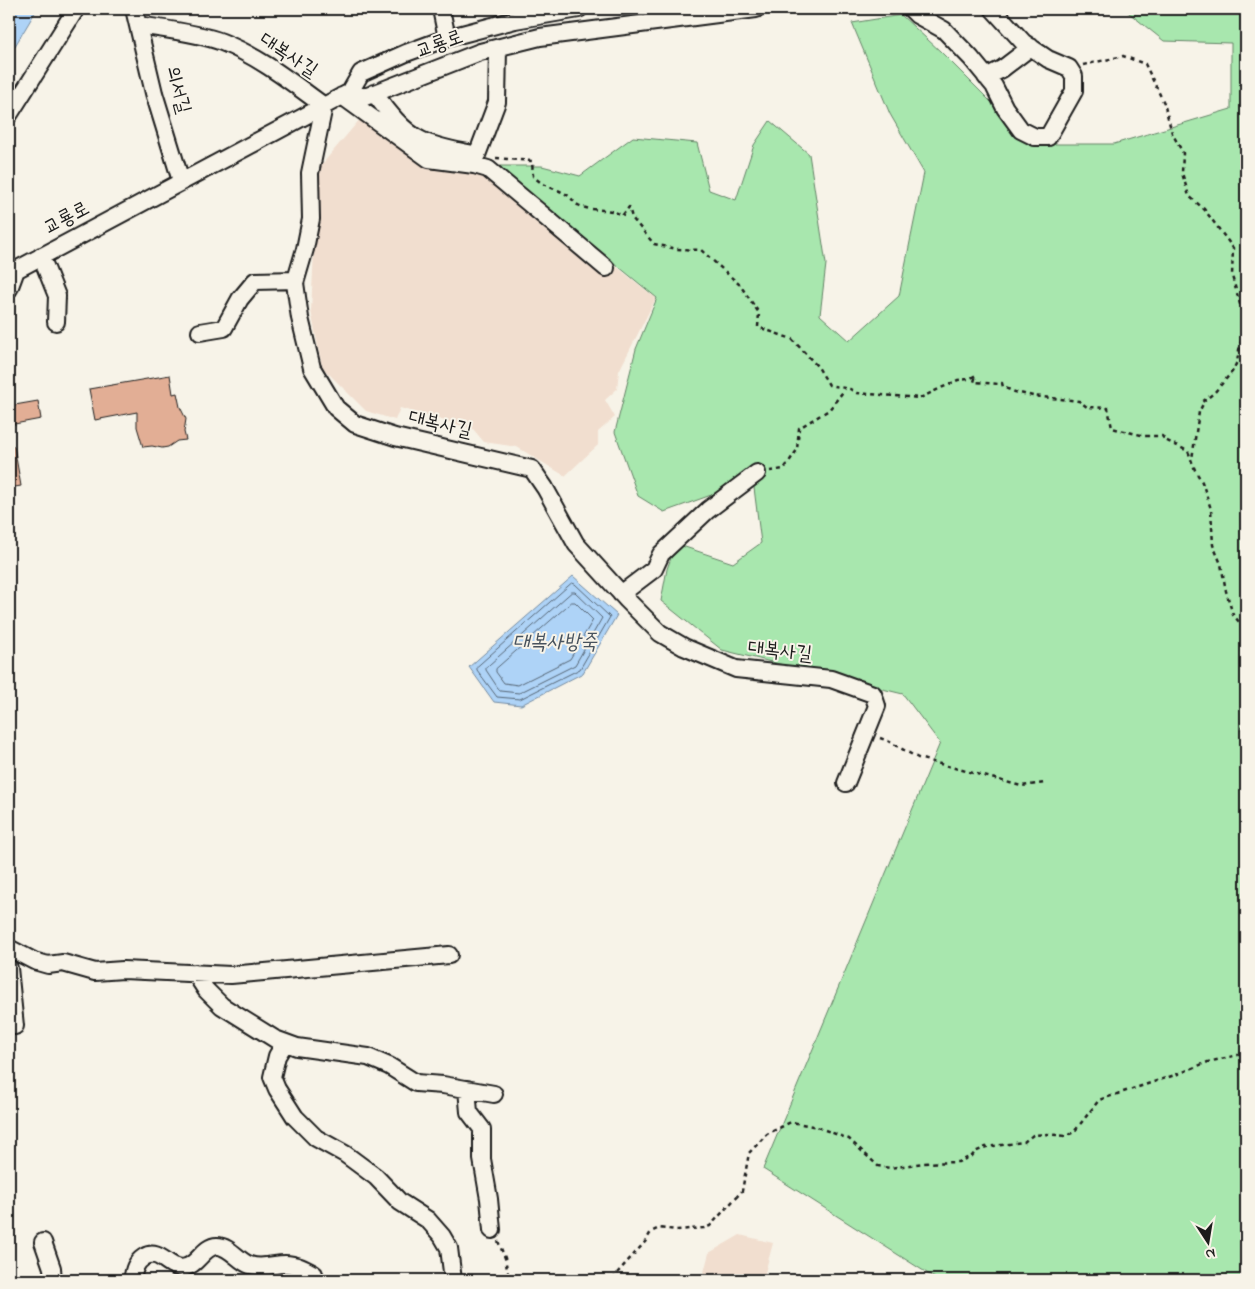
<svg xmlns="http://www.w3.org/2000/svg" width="1255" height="1289" font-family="'Indie Flower','Poor Story',sans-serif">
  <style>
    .built { fill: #f1decf }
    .green { fill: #a8e7ae; stroke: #628265 }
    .water { fill: #aed3f7; stroke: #748a9f }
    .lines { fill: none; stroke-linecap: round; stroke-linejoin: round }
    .shore { stroke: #566574; stroke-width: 1 }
    .building { fill: #e2ae95; stroke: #1c1c1c }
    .minor-casing { stroke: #1c1c1c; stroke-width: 20 }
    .path { stroke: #1c1c1c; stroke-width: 2.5; stroke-dasharray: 4 4; stroke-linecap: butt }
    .minor { stroke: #f7f3e8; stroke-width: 16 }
    .labels { text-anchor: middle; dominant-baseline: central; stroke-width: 4; stroke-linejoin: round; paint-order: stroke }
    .street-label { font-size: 20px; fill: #1c1c1c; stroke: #f7f3e8 }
    .water-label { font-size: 21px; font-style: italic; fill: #48535e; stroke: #f7f3e8 }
  </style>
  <rect width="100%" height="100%" fill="#f7f3e8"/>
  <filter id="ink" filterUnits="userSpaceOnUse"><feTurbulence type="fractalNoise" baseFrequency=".02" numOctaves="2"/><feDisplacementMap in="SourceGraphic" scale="10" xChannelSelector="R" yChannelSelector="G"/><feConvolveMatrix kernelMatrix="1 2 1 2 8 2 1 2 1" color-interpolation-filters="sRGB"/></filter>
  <g filter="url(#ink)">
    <path class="built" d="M377,111L424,140L478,157L656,298L619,371L617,389L605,400L615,417L598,432V445L565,476L517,447L484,442L473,429L400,408L395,420L366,411L322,367L311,311L318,169L361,118Z
      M740,1235L773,1243L763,1280H702L709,1253Z"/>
    <path class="green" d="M1124,9H1246V1280H938L763,1169L940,743L903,694L722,650L661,601L667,569L676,544L733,563L761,543L753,480L664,512L638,496L615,432L636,349L657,298L510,178L500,166H542L580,176L633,137L697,143L709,190L736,200L754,145L770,121L809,154L826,264L820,315L849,341L899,296L924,173L890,114L852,23L901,15L940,51L1033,144H1114L1231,109V43L1164,41Z"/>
    <path class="water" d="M9,9H37L9,56Z
      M573,576L617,615L583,673L521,705L494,702L469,667Z"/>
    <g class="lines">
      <path class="shore" d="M572,583L575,584L610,617L580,669L520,699L497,697L477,670V667Z
        M572,592H575L602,618L575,665L519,693L500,691L486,670V668Z
        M572,602H575L593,620L570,659L518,685L504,683L496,672V669Z"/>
    </g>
    <path class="building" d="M170,375L173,394L177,393L180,407L186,419L184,432L186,440L177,441L168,447L162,448L152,446L143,447L137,427V412L95,420L89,389Z
      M38,401L41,419L9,425V406Z
      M9,446H14L21,486L9,488Z"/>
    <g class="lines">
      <defs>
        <path id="minor" d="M134,9L154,93L181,181
          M441,9L447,38
          M911,9L917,15L944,30L971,58L994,86L1005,108L1021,130L1035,137H1048L1074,91V76L1069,68L1048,59L1023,42L993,9
          M139,25C163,29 199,33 222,42C260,57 291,82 324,106L310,173L311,219L305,249L295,283L300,318L312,368L336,408L355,424L395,437L532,469L545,488L576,544L627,600L660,633L684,647L736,669L831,679L873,694L877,706L846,783
          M986,77L1002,69L1031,47
          M350,92L365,97L480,52L540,37L756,9
          M374,93C386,109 402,131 421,140C437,148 459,151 477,155L497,102L498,48
          M342,96L429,159L474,165L488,169L606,268
          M9,115L76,9
          M41,256L57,296L56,322
          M9,270H16L350,92L361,73L406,53L447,38L515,20L579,9
          M9,289L16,270
          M200,332L224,328L240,299L255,281L296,280
          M621,594L654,569L661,554L708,510L757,473
          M9,948L34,961L48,965L63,963L95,972L123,970L231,975L449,955
          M9,968L15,1026
          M195,973L206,990L222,1006L275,1039L297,1047L368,1057L389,1066L416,1083L443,1085L494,1094
          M285,1043L277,1056L272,1077L277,1089L295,1117L316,1138L345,1154L376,1177L400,1202L428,1220L442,1236L449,1248L453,1280
          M467,1089L469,1112L482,1129V1159L489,1199L492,1230
          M43,1242L52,1268L53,1280
          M132,1280C134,1270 135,1263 144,1257C161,1247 169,1272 186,1267C198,1264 204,1246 217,1246C230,1246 239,1262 250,1265C262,1269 274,1264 285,1264C296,1264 305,1269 314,1274"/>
      </defs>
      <use href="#minor" class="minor-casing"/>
      <path class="path" d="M1083,65L1123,56L1145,64L1164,103L1172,133L1183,153L1182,173L1189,196L1204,209L1233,248L1232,276L1244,318V331L1239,350L1237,362L1232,372L1214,393L1202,402L1203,404L1199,412L1192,459
        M496,158L532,161L533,176C546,189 559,188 570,197C573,200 575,204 578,205C593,213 610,206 622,216L629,207L632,218L654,244L677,249L701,250L740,285L759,313L758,327L792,339L818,367L829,385L850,389L857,393L920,398L958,380L969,379L976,375L974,382L999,384L1002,383L1003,387L1015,392L1033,396L1079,401L1087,407L1108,408L1112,428L1145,436H1162L1165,440L1188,451L1195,470L1202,482L1211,509L1213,545L1221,564L1226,591L1233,615L1242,625L1243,657L1246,682
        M770,471L784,469L797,450L799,428L829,410L845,389
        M1246,695C1243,714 1240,731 1246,749
        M880,738L888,741L918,758L1021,786L1046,783
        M498,1241L505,1258L509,1280
        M613,1280L618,1272L645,1242L651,1232L659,1228L676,1230L704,1228L710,1226L742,1191L749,1153L767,1134L791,1122L817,1127L849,1139L878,1166L890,1168L923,1163L958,1162L972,1156L975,1152L986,1147L1024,1142L1033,1135L1047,1134L1066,1136L1074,1132L1099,1100L1175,1075L1208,1062L1238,1055L1246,1049"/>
      <use href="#minor" class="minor"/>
    </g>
  </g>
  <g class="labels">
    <g class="street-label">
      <text transform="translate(440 45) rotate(-20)">교룡로</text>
      <text transform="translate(288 56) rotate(33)">대복사길</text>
      <text transform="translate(177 90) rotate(75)">의서길</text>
      <text transform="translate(67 219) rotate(-28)">교룡로</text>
      <text transform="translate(440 425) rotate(13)">대복사길</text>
      <text transform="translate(780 652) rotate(6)">대복사길</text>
    </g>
    <g class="water-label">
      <text x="555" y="643">대복사방죽</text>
    </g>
  </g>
  <rect width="1255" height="1289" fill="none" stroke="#f7f3e8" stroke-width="30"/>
  <rect x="15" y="15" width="1225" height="1259" fill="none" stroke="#1c1c1c" stroke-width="2" filter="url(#ink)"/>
  <g transform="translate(1208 1242) rotate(168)" stroke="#f7f3e8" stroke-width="4" paint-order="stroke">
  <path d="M0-4L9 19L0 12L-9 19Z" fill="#1c1c1c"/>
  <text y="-8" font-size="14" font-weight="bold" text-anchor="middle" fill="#1c1c1c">N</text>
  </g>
</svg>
